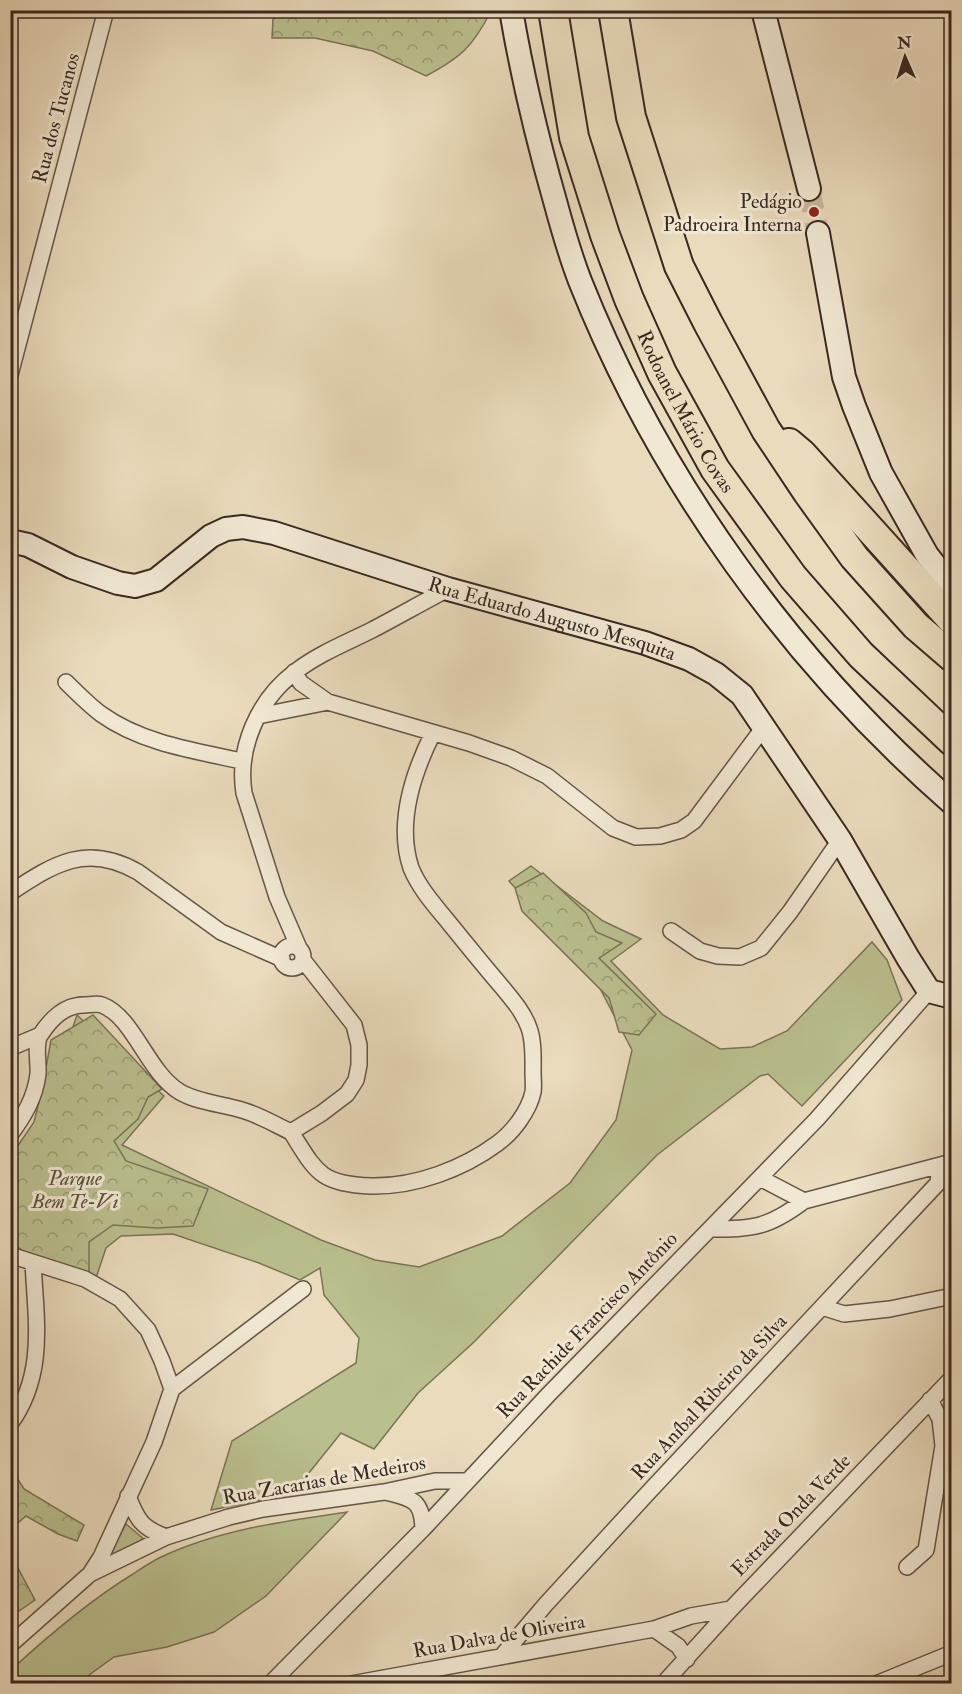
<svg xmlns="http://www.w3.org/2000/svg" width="962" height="1694" font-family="'IM FELL Double Pica',serif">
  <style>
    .green { fill: #babf8e; stroke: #7a7458; stroke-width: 1.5 }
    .forest { fill: url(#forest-crowns); stroke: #7a7458; stroke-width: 1.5 }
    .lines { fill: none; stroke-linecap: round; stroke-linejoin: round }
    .secondary-tunnel { stroke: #c7b79d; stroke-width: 22; stroke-dasharray: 22 11; stroke-linecap: butt }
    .street-casing { stroke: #665548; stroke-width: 18 }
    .secondary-casing { stroke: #3a2821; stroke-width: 26 }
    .highway-casing { stroke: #3a2821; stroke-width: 32 }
    .street { stroke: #f1e8d3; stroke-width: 15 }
    .secondary { stroke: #f1e8d3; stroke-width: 22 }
    .highway { stroke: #eadbbc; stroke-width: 28 }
    .poi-dot { fill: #8f2418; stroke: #f1e8d3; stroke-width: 2 }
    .labels { text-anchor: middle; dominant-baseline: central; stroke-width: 6; stroke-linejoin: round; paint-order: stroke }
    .street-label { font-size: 20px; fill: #3a2821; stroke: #f1e8d3 }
    .poi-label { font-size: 20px; fill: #3a2821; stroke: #f1e8d3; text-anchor: end }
    .park-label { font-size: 20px; font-style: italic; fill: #5a4e3c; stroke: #f1e8d3 }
  </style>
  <defs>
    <pattern id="forest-crowns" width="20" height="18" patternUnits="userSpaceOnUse" patternTransform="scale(1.5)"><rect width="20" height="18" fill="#babf8e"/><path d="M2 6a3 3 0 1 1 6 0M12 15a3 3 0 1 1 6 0" fill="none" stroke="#989b74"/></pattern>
  </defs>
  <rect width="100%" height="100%" fill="#eadbbc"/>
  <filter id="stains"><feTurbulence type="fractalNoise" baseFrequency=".00333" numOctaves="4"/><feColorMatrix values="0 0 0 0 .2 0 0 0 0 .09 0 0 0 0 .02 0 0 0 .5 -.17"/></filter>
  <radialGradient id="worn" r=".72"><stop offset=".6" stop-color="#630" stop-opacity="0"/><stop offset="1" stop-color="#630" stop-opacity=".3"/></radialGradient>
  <path class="green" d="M531,866L603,921L641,939L611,961L663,1015L720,1049L752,1047L787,1031L872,942L887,960L902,1000L802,1106L768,1074L760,1076L657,1155L474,1342L418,1393L374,1449L341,1433L292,1494L211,1510L232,1441L356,1363L359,1338L324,1295L320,1268L300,1280L259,1263L173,1234L121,1236L106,1248L96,1278L11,1249L10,1156L44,1111L77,1015L164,1096L122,1145L321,1240L375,1260L419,1267L502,1236L570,1183L616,1120L632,1050L593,975L509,881Z
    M347,1512L266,1596L214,1632L167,1647L114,1657L78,1683H11V1670C49,1635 89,1601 133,1574C142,1568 151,1562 161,1557C219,1530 284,1521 347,1512Z
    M126,1524L146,1541L105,1561Z"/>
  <path class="forest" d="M291,11V10L491,11C473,46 462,57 426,76L373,51L315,38H272L273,19Z
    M543,873L586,913L596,932L622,943L599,958L656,1014L639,1035L619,1032L609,998L522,911L515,888Z
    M93,1015L162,1089L148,1097L138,1119L114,1141L126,1161L208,1189L193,1226L157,1228L113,1225L89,1242V1273L31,1256L11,1243V1156L34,1122L42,1090L51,1040Z
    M10,1467L24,1489L84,1525L77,1541L58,1534L26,1516L11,1529Z
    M10,1553L35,1600L16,1613L11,1607Z"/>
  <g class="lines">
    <path class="secondary-tunnel" d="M809,189L818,233"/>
    <defs>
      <path id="street" d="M10,375L106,10
        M294,672L301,683L328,702L469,743L511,758L547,776L613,828L636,837L660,836L681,830L694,821L764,727
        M66,682C77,693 89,705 101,714C141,743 195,751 242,761
        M258,716L328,702
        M10,893C55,863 87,843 138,872L221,932L282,959
        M671,931L700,951L718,956L740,957L761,948L790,912L840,840
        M281 957a11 11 0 1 1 22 0a11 11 0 1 1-22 0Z
        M299,948L277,897L244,793C237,748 258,700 295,672C318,654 346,643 372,630C397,617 423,602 448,589
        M10,1048L38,1036
        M291,1132C316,1171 319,1184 371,1186C415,1187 463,1169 498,1143C513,1132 529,1111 533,1092C534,1086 533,1079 533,1073C533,1060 534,1041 529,1028C524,1013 512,999 502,987C484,966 467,945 450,924C436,907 419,888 411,868C396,823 413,773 433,733
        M291,1132L322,1113L347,1094L356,1080L359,1065V1045L354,1025L303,960
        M10,1135C24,1116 35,1098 38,1074C39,1063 34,1043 41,1034C51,1019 64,1005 84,1005C89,1005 97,1003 102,1005C134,1017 147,1072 180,1092C199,1103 224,1104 245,1111C261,1116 276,1125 291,1132
        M804,1201L952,1162
        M710,1229C753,1229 768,1228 804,1201L760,1178
        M10,1255L85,1279L120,1299L148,1330L162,1361L172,1389L154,1442L101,1557L90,1574
        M822,1307L844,1314L890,1309L952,1296
        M172,1389L303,1289
        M10,1424C46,1375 36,1321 33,1263
        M386,1492C412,1499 422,1499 423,1529
        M128,1496C137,1520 142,1528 166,1537
        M907,1567L926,1550L943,1446L940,1419L930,1400
        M654,1629L678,1646L687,1659
        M10,1645L90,1574L166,1537L229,1517L263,1509L384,1492L435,1481H467
        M501,1657L546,1604L646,1495L938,1183L940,1165
        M270,1684L423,1529L548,1395L817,1119L929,991
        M351,1684L654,1629L691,1616L731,1609
        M663,1684L731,1609L952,1378
        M876,1684L952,1653"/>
      <g id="secondary">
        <path d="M511,10C522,75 537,138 555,201C562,227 570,255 580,281C659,480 791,662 952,803"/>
        <path d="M763,10L809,189"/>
        <path d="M818,233L844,377L854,406L881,473L927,555L952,587"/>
        <path id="s1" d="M10,541L28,545L72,567L118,583L135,586L156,580L211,536L226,529L243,527L274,533L448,589L645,643L689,659L716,674L742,695L840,840L908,958L929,991L952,997"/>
      </g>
      <g id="highway">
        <path id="s2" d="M553,10L574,137L605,235L629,299L662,373L715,469L793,577L861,655L952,741"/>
        <path d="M613,10L631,117L679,266L708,323L766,430L808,493L854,557L916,626L952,657"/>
        <path d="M789,443L802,454L952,620"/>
      </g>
    </defs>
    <use href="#street" class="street-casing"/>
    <use href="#secondary" class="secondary-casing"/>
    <use href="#highway" class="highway-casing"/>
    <use href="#street" class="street"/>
    <use href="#secondary" class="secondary"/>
    <use href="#highway" class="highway"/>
  </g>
  <circle class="poi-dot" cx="814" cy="212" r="6"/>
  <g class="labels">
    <g class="street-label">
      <text transform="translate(56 118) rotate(-75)">Rua dos Tucanos</text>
      <text stroke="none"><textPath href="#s2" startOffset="426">Rodoanel Mário Covas</textPath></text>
      <text stroke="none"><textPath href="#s1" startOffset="582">Rua Eduardo Augusto Mesquita</textPath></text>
      <text transform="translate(587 1325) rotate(-46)">Rua Rachide Francisco Antônio</text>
      <text transform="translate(709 1397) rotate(-47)">Rua Aníbal Ribeiro da Silva</text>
      <text transform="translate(324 1480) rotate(-10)">Rua Zacarias de Medeiros</text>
      <text transform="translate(791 1515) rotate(-46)">Estrada Onda Verde</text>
      <text transform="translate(499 1636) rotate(-10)">Rua Dalva de Oliveira</text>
    </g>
    <g class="poi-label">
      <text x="802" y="201">Pedágio<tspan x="802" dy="23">Padroeira Interna</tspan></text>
    </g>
    <g class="park-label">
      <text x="75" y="1178">Parque<tspan x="75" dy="23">Bem Te-Vi</tspan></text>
    </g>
  </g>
  <rect width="962" height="1694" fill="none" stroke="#eadbbc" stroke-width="36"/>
  <rect x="12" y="12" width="938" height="1670" fill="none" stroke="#3a2821" stroke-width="3"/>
  <rect x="18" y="18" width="926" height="1658" fill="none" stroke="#3a2821" stroke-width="1.5"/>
  <g transform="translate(905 57) rotate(357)" stroke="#f1e8d3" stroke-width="4.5" paint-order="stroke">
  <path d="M0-4.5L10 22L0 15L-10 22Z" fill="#3a2821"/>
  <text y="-9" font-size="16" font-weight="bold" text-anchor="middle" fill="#3a2821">N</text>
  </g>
  <rect width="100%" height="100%" filter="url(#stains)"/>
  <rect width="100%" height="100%" fill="url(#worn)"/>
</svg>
